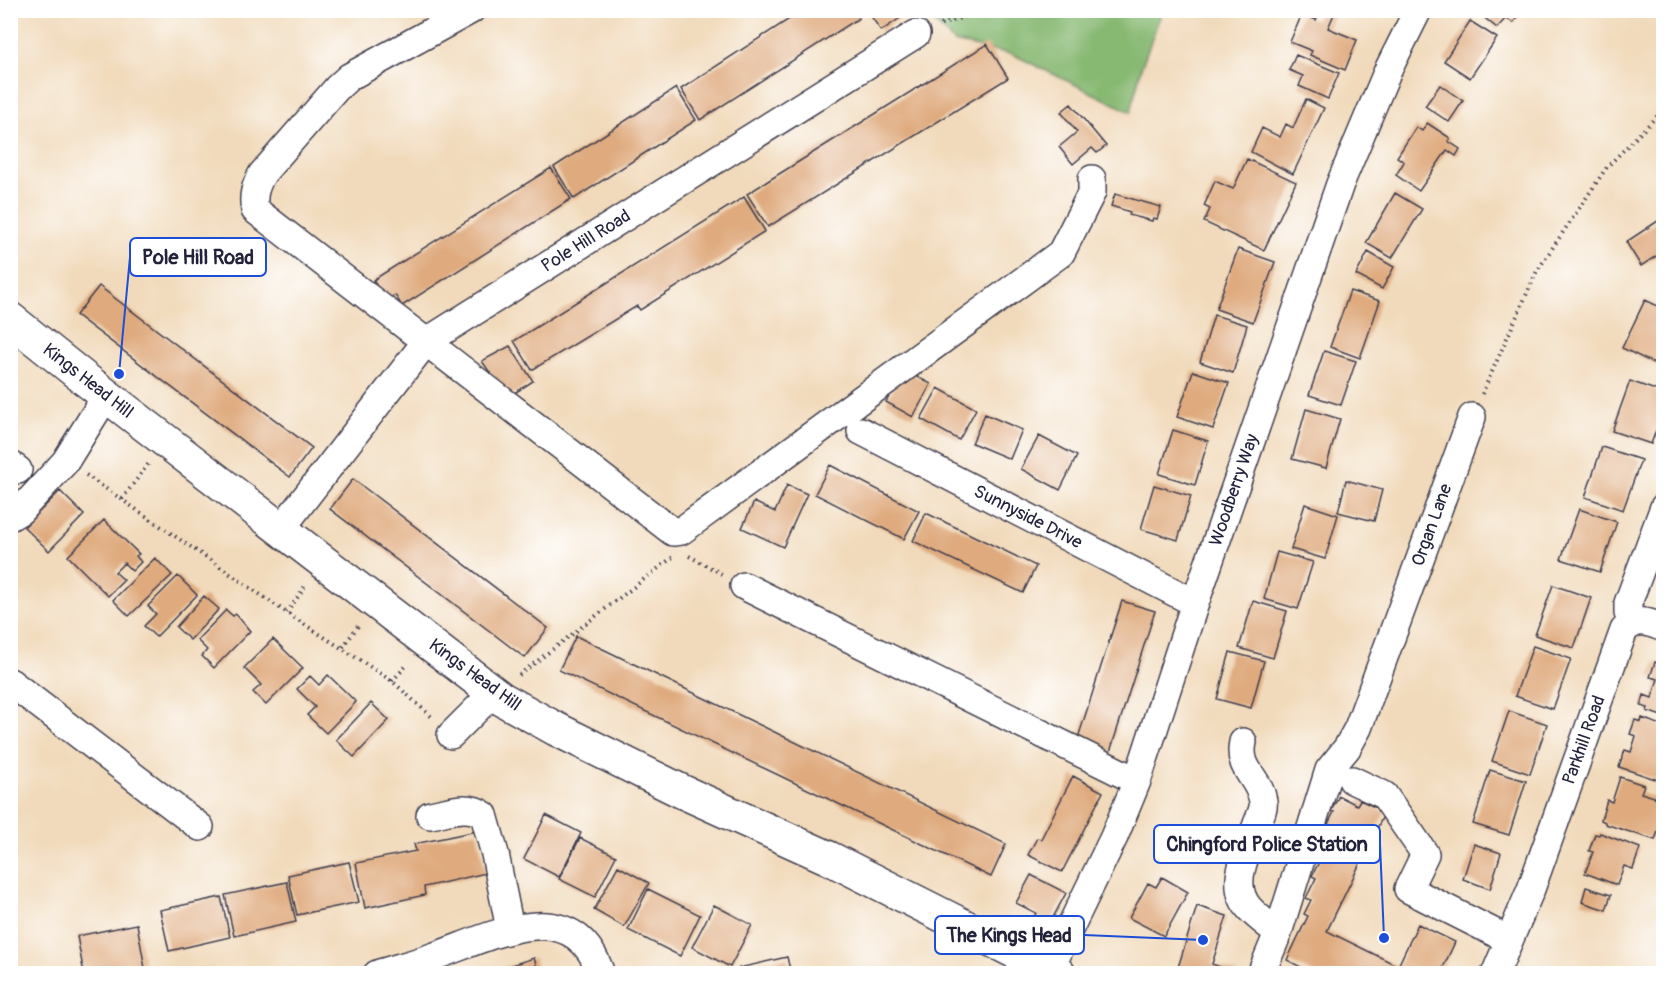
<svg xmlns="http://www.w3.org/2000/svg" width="1674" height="984" font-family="Pangolin,sans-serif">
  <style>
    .forest { fill: #88b973; stroke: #556e57; stroke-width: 1.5 }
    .building { fill: #dfaa7e }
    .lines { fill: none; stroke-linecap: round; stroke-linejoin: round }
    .minor-casing { stroke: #413e4e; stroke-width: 30 }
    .major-casing { stroke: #413e4e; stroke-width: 36 }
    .path { stroke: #413e4e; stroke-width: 4; stroke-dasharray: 1.5 4.5; stroke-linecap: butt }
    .minor { stroke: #fff; stroke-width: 27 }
    .major { stroke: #fff; stroke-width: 33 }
    .labels { text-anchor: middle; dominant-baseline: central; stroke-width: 4.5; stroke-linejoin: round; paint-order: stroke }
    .street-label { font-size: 18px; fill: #22223b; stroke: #fff }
    .leader { fill: none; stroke: #1d4ed8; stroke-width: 2 }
    .callout-dot { fill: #1d4ed8; stroke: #fff; stroke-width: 2 }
    .callout { fill: #fff; stroke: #1d4ed8; stroke-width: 2 }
    .callout-label { font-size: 20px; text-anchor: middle; font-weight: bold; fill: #22223b }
  </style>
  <rect width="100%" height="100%" fill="#fff"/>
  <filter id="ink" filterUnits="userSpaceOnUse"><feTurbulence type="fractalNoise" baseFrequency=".0167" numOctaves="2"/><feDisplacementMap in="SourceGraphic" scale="12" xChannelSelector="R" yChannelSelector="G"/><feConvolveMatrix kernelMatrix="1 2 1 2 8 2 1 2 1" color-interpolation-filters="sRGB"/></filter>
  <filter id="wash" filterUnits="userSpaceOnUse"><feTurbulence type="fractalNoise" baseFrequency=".008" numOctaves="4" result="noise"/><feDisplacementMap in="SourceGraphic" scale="24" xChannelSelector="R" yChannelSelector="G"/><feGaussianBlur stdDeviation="1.35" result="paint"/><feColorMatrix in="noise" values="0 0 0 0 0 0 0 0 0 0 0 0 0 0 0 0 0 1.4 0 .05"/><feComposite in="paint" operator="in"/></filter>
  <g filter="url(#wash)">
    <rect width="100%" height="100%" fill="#f1dabb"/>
    <path class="forest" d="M923,11H1162L1141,68L1131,112L1012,54L954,42Z"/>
    <g id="blocks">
      <path class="building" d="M803,10H854L859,18L700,120L681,89Z
        M867,10H912L881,31Z
        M1320,10L1334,14L1328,28L1357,40L1345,70L1310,55L1312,51L1290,42L1302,14L1316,20Z
        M1475,10H1517L1521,13L1513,23L1506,18L1497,28Z
        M1470,21L1497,38L1470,78L1444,61Z
        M987,44L1008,78L768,227L747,194Z
        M1296,55L1339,73L1328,99L1299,86L1303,76L1289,70Z
        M1440,85L1463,101L1449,122L1425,106Z
        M676,88L696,120L574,199L554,167Z
        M1306,99L1324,108L1293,174L1251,152L1262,128L1280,137L1286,124L1293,128Z
        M1071,104L1106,146L1097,153L1092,148L1073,164L1059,147L1077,132L1061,112Z
        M1427,123L1450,138L1448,141L1460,149L1456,156L1447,150L1419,191L1396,175L1404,162L1397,157L1416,127L1422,131Z
        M1247,159L1296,182L1264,250L1204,222L1210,209L1204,206L1215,181L1233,189Z
        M551,168L571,199L402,306L395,295L386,301L373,280Z
        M1395,193L1422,209L1392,258L1366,243Z
        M1115,194L1161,207L1157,219L1153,218L1152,221L1129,215L1130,212L1111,206Z
        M744,197L765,231L640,310L637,306L532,370L514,341Z
        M1664,217V251L1641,266L1626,242Z
        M1238,249L1275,262L1253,322L1216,309Z
        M1368,252L1394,267L1382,289L1356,275Z
        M99,286L312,448L290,477L76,315Z
        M1350,291L1380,301L1360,358L1330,347Z
        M1645,300L1664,309V356L1659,366L1622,348Z
        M1214,315L1247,325L1233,373L1200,362Z
        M510,346L533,381L513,394L499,386L482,361Z
        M1324,351L1356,361L1341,405L1309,395Z
        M904,370L931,384L913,417L886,402Z
        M1193,371L1229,383L1213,429L1177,417Z
        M1630,381L1664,393V408L1651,444L1612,431Z
        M938,388L976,409L959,440L921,419Z
        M1306,409L1340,419L1326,468L1292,459Z
        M985,414L1022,430L1010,459L972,443Z
        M1173,430L1208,441L1195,485L1159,474Z
        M1039,436L1077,456L1060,490L1021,469Z
        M1602,447L1641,460L1623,510L1585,497Z
        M830,465L919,511L904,539L815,494Z
        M353,479L548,628L525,658L330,509Z
        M1346,480L1382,490L1374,521L1338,512Z
        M787,485L807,494L783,547L742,528L754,502L775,512Z
        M1154,485L1191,496L1178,540L1141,529Z
        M60,491L84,515L49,551L24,527Z
        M1305,504L1338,515L1325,559L1291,549Z
        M1579,509L1617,522L1600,572L1561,559Z
        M926,513L1036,566L1023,593L913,541Z
        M104,520L139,554L136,556L141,562L132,571L124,563L115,572L124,580L108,596L68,556Z
        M1277,552L1313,562L1298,609L1264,599Z
        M155,558L172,575L129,616L113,600Z
        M178,576L197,595L156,637L144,626L156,614L148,606Z
        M1553,585L1591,598L1574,648L1535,635Z
        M204,596L219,609L190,640L176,627Z
        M1122,601L1155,611L1110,752L1077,741Z
        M1253,601L1287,611L1273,658L1239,648Z
        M226,610L233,616L236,614L250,631L214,668L202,656L207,650L197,640Z
        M576,636L1006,844L991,877L559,670Z
        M273,639L303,668L266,705L253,692L261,685L244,668Z
        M1533,646L1571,659L1553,709L1515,696Z
        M1230,652L1264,661L1251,708L1217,699Z
        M1655,662L1664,665V717L1647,711L1648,708L1641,706L1644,695L1652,698L1658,679L1650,677Z
        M328,675L356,702L326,733L307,715L315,707L297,689L310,676L319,685Z
        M371,703L389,720L354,757L336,740Z
        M1509,711L1547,724L1530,774L1492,761Z
        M1642,718L1664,726V782L1619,767L1625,750L1631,752L1636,736L1630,734L1635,720L1641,722Z
        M1490,770L1526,781L1509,835L1473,824Z
        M1073,776L1103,792L1062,872L1028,855L1037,838L1041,839Z
        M1620,777L1644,785L1641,793L1664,800V813L1655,840L1605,824V822L1601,820L1607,800L1612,802Z
        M1339,796L1357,805L1360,800L1385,812L1327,931L1398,966L1418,924L1455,942L1440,974H1314L1287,960L1308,916L1304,914L1311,900L1306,898L1316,878L1312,876L1336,828L1328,824L1334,812L1331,811Z
        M546,815L581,833L559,877L524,859Z
        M477,831L486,873L424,887L425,895L365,908L356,863L416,851L414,844Z
        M1600,833L1640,848L1633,869L1624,866L1617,885L1585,873L1593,852L1589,851L1595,834L1599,835Z
        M580,838L616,856L595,897L559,879Z
        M1474,844L1501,853L1490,889L1463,879Z
        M349,862L359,902L297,915L288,875Z
        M618,866L649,883L624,927L594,910Z
        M1031,875L1066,893L1050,923L1046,920L1044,924L1033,919L1036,913L1016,903Z
        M1162,877L1188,892L1164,936L1129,918L1148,883L1156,887Z
        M287,882L296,922L234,936L225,895Z
        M1586,887L1611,895L1606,910L1582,902Z
        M648,889L700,915L680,956L628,930Z
        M221,897L230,937L169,951L160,910Z
        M714,905L752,925L730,967L692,947Z
        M1197,906L1227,916L1212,964L1239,974H1176Z
        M137,924L146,974H84L77,936Z
        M787,957L791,974H740L739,968Z
        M534,958L539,974H486V973Z"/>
    </g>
  </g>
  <g filter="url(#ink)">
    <use href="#blocks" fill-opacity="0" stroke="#413e4e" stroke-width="1.5"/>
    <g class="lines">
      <defs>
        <path id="minor" d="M471,10L349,77L337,88L262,174C255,187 252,196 255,210L673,532L681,531L1061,253L1092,192V179
          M861,431L1195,603
          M10,464L18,470
          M10,517L20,511L65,462L106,396
          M281,529L418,352L437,335L916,34
          M744,586L1137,781
          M1632,623L1628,613V603L1664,507
          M10,682L200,827
          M451,735L493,693
          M1243,742C1237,770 1259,776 1263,801C1265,808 1258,820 1256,827C1247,853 1228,886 1250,909C1258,918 1269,925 1278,933
          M1352,780L1384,795L1425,854L1408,889L1509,940
          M430,815C448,812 468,803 484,815L495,854L510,929
          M1050,969L1114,837L1137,781L1195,603L1340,184L1388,70L1418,10
          M377,974C396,968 416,963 435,956C491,937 573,890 601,974
          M1261,974L1278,933L1329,770L1347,748L1358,728L1472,417
          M1495,974L1531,889L1624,630C1639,617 1647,622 1664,628"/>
        <path id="major" d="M10,319L85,379L502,699L556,729L681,791L829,858L1059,974"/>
      </defs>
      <use href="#minor" class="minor-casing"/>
      <use href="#major" class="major-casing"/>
      <path class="path" d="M941,25L982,10
        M1482,394L1537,271L1607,167L1664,109
        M86,475L287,613L392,681L433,718
        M122,499L149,463
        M689,556L722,574
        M287,613L305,586
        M343,647L358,626
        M519,675L673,557
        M392,681L408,664"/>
      <use href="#minor" class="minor"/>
      <use href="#major" class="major"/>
    </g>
  </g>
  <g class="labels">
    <g class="street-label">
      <text transform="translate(586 241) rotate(-32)">Pole Hill Road</text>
      <text transform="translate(88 381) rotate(38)">Kings Head Hill</text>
      <text transform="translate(1234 490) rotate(-71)">Woodberry Way</text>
      <text transform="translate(1028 517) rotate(27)">Sunnyside Drive</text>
      <text transform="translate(1432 525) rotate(-70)">Organ Lane</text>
      <text transform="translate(475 675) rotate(36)">Kings Head Hill</text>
      <text transform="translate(1584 740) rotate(-70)">Parkhill Road</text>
    </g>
  </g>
  <path class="leader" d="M119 374L130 257M1384 938L1380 844M1203 940L1084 935"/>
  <g class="callout-dot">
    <circle cx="119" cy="374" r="6"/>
    <circle cx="1384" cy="938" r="6"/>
    <circle cx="1203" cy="940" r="6"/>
  </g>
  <g class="callout">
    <rect x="130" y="238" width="136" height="38" rx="6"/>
    <rect x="1154" y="825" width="226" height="38" rx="6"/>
    <rect x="935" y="916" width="149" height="38" rx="6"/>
  </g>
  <g class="callout-label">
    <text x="198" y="264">Pole Hill Road</text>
    <text x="1267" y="851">Chingford Police Station</text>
    <text x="1009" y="942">The Kings Head</text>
  </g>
  <rect width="1674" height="984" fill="none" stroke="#fff" stroke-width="36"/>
</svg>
